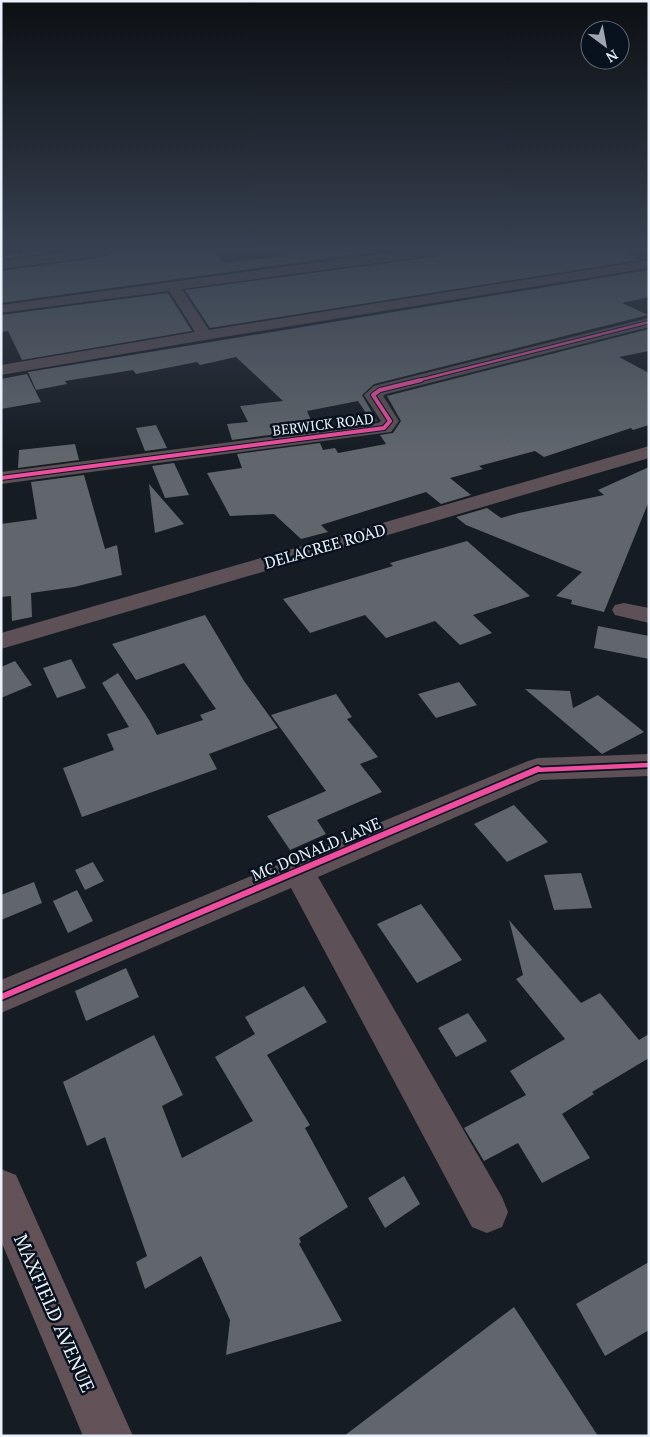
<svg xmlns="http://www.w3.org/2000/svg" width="650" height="1437" font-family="'PT Serif',serif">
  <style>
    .building { fill: #60666c }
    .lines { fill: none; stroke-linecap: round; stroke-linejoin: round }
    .street { fill: #5d5056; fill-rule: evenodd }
    .secondary { fill: #635158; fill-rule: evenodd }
    .cycleway-far3-casing { stroke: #08121e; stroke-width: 4.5 }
    .cycleway-far2-casing { stroke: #08121e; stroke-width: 6 }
    .cycleway-far1-casing { stroke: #08121e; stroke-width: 8 }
    .cycleway-casing { stroke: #08121e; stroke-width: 9 }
    .cycleway-far3 { stroke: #ef4d9e; stroke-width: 2.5 }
    .cycleway-far2 { stroke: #ef4d9e; stroke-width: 4 }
    .cycleway-far1 { stroke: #ef4d9e; stroke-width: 4.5 }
    .cycleway { stroke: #ef4d9e; stroke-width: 6 }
    .labels { text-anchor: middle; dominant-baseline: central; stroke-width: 5; stroke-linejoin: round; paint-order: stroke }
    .far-street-label { font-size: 14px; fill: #eaf1fa; stroke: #08121e }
    .street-label { font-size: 16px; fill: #eaf1fa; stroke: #08121e }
    .near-street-label { font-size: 19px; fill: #eaf1fa; stroke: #08121e }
  </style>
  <rect width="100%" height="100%" fill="#161c23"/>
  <path class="building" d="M22,251H55L1,259V255L21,254Z
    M113,251H214L223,263L290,256L283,251H383L1,303V271L105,257Z
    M442,251H624L640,260L210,328L185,290L434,257Z
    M649,270V297L622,303L648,315L374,384L362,395L377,421L372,422L358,401L307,411L315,429L232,440L227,424L248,422L240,406L283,401L236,357L200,365L197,362L136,374L133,370L65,381L67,384L36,390L28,372Z
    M168,293L192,331L22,360L8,331L1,332V315Z
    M649,329V351L619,357L649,373V425L633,430L631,428L544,457L535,451L479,466L483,469L450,478L471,495L441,504L426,492L321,525L328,532L301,539L274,514L230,516L207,473L242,468L237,454L320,443L323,450L335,448L338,453L386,444L380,435L393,433L401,421L387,396Z
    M27,374L41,402L1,409V379Z
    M156,425L167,448L145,451L136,428Z
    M75,444L79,460L18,468L19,450Z
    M174,463L189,495L165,498L152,466Z
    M649,467V501L604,612L571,604L572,600L556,596L582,572L466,525L456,517L487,508L501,518L519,513L604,495L598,490Z
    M84,475L105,549L117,545L122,575L74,587L31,593L32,617L12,621L11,596L1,597V524L37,519L31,482Z
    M149,484L184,524L155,533Z
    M467,541L530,596L473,615L492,633L460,645L435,621L386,638L365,615L310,633L283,599L393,566L390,563Z
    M205,615L244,681L278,728L209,754L217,769L82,817L63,768L114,750L107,734L129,727L102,683L118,673L149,720L157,735L203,720L200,715L216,709L184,663L136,680L112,644Z
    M598,626L649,636V659L594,648Z
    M71,659L86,688L57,698L43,668Z
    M15,661L32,685L1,698V667Z
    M459,682L477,705L436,718L418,694Z
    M525,689L570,691L573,708L598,695L644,732L602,754Z
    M336,694L352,717L347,719L378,757L360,764L382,792L317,820L326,834L290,850L267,816L326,791L271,715Z
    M514,805L548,842L507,862L474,824Z
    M93,862L104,881L85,890L75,870Z
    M581,873L592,908L554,910L544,875Z
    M34,882L42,903L1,920V895Z
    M77,890L93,921L68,933L53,901Z
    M421,904L462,960L417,983L377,924Z
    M509,920L581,1003L600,993L639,1040L649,1034V1058L592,1092L594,1094L562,1114L590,1158L542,1183L518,1143L484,1161L464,1128L526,1095L510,1071L565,1039L516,979L523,975Z
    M126,968L139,997L86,1021L75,991Z
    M304,986L327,1022L267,1055L310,1125L305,1128L348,1207L299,1238L301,1242L299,1244L342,1321L226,1355L230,1320L201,1256L145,1289L136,1262L147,1256L105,1137L87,1146L63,1082L154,1035L183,1095L162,1106L182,1158L253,1121L215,1057L255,1034L245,1017Z
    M468,1013L487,1041L456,1057L438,1028Z
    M404,1176L420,1204L385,1228L368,1198Z
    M649,1262V1330L605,1356L576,1304Z
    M514,1307L598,1436H344Z"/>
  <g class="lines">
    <path class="street" d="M72,251H111L105,255L1,269V261Z
      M401,251H440L434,255L182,289L209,330L649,260V268L205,340L1,375V365L195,332L169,291L1,313V305Z
      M649,318V327L386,394L383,396L399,421L391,432L1,484V472L378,423L381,421L364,395L374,386Z
      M649,446V458L1,649V633Z
      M624,603L649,608V623L615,615L612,610L615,605Z
      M649,754V776L541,780L318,877L502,1197L508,1212L502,1227L487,1233L472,1227L291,888L1,1013V980L528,761L538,758Z"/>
    <path class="secondary" d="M1,1169L16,1175L133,1436H83L1,1241Z"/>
    <defs>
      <path id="cycleway-far3" d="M416,381L649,322"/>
      <path id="cycleway-far2" d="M1,478L384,428L390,421L373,395L380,390L421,380"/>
      <path id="cycleway-far1" d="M535,770L649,765"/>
      <path id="cycleway" d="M1,997L538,769"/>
    </defs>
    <use href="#cycleway-far3" class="cycleway-far3-casing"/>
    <use href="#cycleway-far2" class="cycleway-far2-casing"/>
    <use href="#cycleway-far1" class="cycleway-far1-casing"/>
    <use href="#cycleway" class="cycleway-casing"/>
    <use href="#cycleway-far3" class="cycleway-far3"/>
    <use href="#cycleway-far2" class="cycleway-far2"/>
    <use href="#cycleway-far1" class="cycleway-far1"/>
    <use href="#cycleway" class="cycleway"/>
  </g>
  <linearGradient id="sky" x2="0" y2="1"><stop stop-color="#0c0f13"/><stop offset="0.55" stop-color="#364050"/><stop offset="1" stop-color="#364050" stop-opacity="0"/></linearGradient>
  <rect width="650" height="453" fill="url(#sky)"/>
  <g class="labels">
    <g class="far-street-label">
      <text transform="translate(323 424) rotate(-7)">BERWICK ROAD</text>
    </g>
    <g class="street-label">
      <text transform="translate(325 546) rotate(-16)">DELACREE ROAD</text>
      <text transform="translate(316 849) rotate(-23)">MC DONALD LANE</text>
    </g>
    <g class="near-street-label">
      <text transform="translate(55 1313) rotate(66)">MAXFIELD AVENUE</text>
    </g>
  </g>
  <rect width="650" height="1437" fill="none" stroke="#eaf1fa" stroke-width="5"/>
  <g transform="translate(605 45) rotate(148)"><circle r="24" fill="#08121e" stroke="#626b76"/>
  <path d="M0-4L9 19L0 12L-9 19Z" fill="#a0a6af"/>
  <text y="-8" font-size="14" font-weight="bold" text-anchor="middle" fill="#eaf1fa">N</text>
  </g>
</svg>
